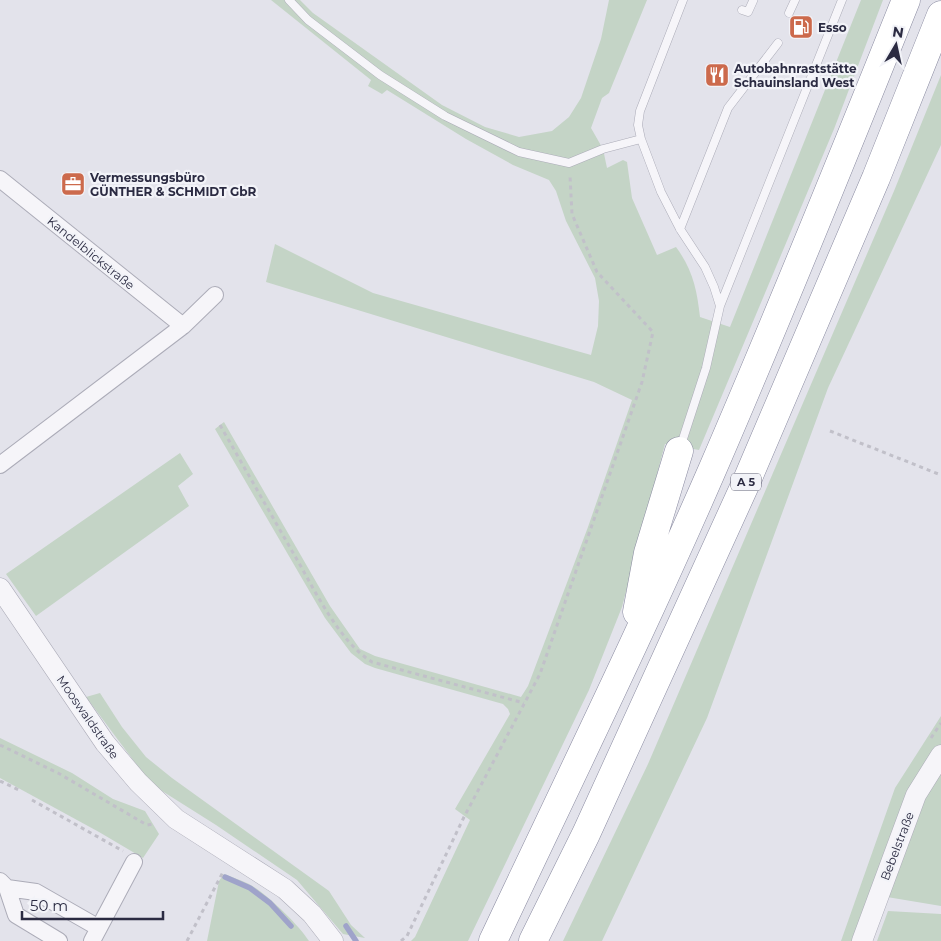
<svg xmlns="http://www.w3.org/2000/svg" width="941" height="941" font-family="Montserrat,sans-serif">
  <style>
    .green { fill: #c4d4c6 }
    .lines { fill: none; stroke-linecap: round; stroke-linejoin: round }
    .stream { stroke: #9fa3ca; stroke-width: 5.5 }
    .service-casing { stroke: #acacb8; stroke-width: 9 }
    .minor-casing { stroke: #acacb8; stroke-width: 18 }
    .tertiary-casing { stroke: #acacb8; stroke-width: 21 }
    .motorway-casing { stroke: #8a8ba1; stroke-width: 29 }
    .path { stroke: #c1c0c9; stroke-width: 3; stroke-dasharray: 4 4; stroke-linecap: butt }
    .service { stroke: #f6f5f9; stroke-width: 8 }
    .minor { stroke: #f6f5f9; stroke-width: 16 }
    .tertiary { stroke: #f6f5f9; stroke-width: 20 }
    .motorway { stroke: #fff; stroke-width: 28 }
    .labels { text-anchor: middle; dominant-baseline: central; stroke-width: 4.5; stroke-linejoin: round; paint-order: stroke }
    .shield { fill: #f2f3f8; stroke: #676779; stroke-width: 1 }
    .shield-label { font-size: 11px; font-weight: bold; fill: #2b2b42 }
    .poi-label { font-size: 12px; font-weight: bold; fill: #2b2b42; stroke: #f2f3f8; text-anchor: start }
    .street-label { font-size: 12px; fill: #2b2b42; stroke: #f2f3f8 }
  </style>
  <rect width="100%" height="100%" fill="#e3e3eb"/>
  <path class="green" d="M271,0H300L313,13L442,105L485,127L519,137L552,131L569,117L581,98L601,39L609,0H647L609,93L602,98L591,128L603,149L607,168L623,160L627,162L632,198L657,255L676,247C693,270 697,290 700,317L730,327L861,0H883L834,129L699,450L665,444L622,607L589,690L468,941H411L415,937L470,820L455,809L510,714L508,709L503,704L375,668L365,664L351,653L325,618L215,429L224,422L330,606L360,649L375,656L521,697L528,686L588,527L632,400L594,382L266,282L275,244L373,293L591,355L598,326L599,301L595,278L566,221L556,191L549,180L513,165L466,139L387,90L382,94L368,86L371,80Z
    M941,75V145L828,388L707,718L602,941H563L648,764L894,191Z
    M180,453L193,474L178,486L189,506L36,616L6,574Z
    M100,693L122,727L146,757L172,778L329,891L351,925L365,938L343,934L297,880L216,825L151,784L86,697Z
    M941,716V906L887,897L871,941H841L895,788Z
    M0,738L72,773L113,799L145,811L159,834L143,858L99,832L0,778Z
    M224,874C232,877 241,880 249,884C266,893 299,925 309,941H207L219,881Z
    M888,911L941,914V941H877Z"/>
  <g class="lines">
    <path class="stream" d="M225,877L250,888L270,903L291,926
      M346,926L356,941"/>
    <defs>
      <path id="service" d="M289,0L308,20L380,75L445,116L519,152L569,163L603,149L641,139
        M742,10L748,12L753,1
        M789,13L795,0
        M680,229L728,108L778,43
        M720,306L842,0
        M680,448L706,368L720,306L714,287L705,267L680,229L661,192L641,139L638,125L640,111L683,0"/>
      <path id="minor" d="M0,179L183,326
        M0,465L183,326L215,295
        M0,881L7,888L36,892L99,928
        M7,888L16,915L59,941
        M92,941L134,862"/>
      <path id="tertiary" d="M0,588L105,743L138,782L176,819L285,889L312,914L333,941
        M862,941L916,795L941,755"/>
      <path id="motorway" d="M637,612L648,553L679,451
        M493,941C567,784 644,627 713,468C780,313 843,157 906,0
        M533,941L586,834L745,485L876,178L941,15"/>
    </defs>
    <use href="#service" class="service-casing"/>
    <use href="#minor" class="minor-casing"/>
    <use href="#tertiary" class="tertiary-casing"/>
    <use href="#motorway" class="motorway-casing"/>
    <path class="path" d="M220,425C244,467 268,509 292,551C313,586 337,640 372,662L524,703
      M830,431L941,475
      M931,738L941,723
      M0,745L58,773L147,825L153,824
      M0,781L19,790
      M32,800L123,851
      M187,941L223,872
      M401,941L407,936L464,817L540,674L642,382L653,332L597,272L572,214L570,176"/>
    <use href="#service" class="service"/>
    <use href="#minor" class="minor"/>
    <use href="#tertiary" class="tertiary"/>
    <use href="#motorway" class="motorway"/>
  </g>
  <defs>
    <symbol id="fuel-square" viewBox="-11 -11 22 22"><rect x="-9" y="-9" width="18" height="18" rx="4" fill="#cc6a4c" stroke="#f2f3f8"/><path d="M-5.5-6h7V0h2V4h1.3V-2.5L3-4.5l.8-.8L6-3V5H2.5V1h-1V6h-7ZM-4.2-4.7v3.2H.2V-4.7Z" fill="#fff"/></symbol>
    <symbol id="restaurant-square" viewBox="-11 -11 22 22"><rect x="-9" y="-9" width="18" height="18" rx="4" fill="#cc6a4c" stroke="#f2f3f8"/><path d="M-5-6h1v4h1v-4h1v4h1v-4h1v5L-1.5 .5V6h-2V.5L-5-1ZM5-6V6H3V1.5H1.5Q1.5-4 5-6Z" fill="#fff"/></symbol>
    <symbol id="office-square" viewBox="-11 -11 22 22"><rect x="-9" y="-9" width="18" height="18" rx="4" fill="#cc6a4c" stroke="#f2f3f8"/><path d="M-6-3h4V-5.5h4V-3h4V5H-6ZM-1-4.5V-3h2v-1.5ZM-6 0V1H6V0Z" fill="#fff"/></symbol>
  </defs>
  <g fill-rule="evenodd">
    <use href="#fuel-square" x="787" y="13" width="28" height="28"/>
    <use href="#restaurant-square" x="703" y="61" width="28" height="28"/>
    <use href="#office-square" x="59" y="170" width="28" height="28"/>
  </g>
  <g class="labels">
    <rect class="shield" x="731" y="473.5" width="30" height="17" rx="4"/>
    <g class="shield-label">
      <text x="746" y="482">A 5</text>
    </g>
    <g class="poi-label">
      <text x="818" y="27">Esso</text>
      <text x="734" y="68">Autobahnraststätte<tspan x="734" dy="14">Schauinsland West</tspan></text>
      <text x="90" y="177">Vermessungsbüro<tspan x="90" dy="14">GÜNTHER &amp; SCHMIDT GbR</tspan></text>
    </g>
    <g class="street-label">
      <text transform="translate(91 253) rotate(39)">Kandelblickstraße</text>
      <text transform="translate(88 717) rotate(55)">Mooswaldstraße</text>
      <text transform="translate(897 846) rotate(-69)">Bebelstraße</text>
    </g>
  </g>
  <g transform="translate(896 45) rotate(9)" stroke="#f2f3f8" stroke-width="4" paint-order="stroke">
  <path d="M0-4L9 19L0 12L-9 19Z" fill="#2b2b42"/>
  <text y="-8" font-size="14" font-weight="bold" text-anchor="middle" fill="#2b2b42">N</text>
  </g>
  <path d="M22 911v8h141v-8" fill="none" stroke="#2b2b42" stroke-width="2.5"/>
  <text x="30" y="911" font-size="15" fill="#2b2b42" stroke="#f2f3f8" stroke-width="4" paint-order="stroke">50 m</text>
</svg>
